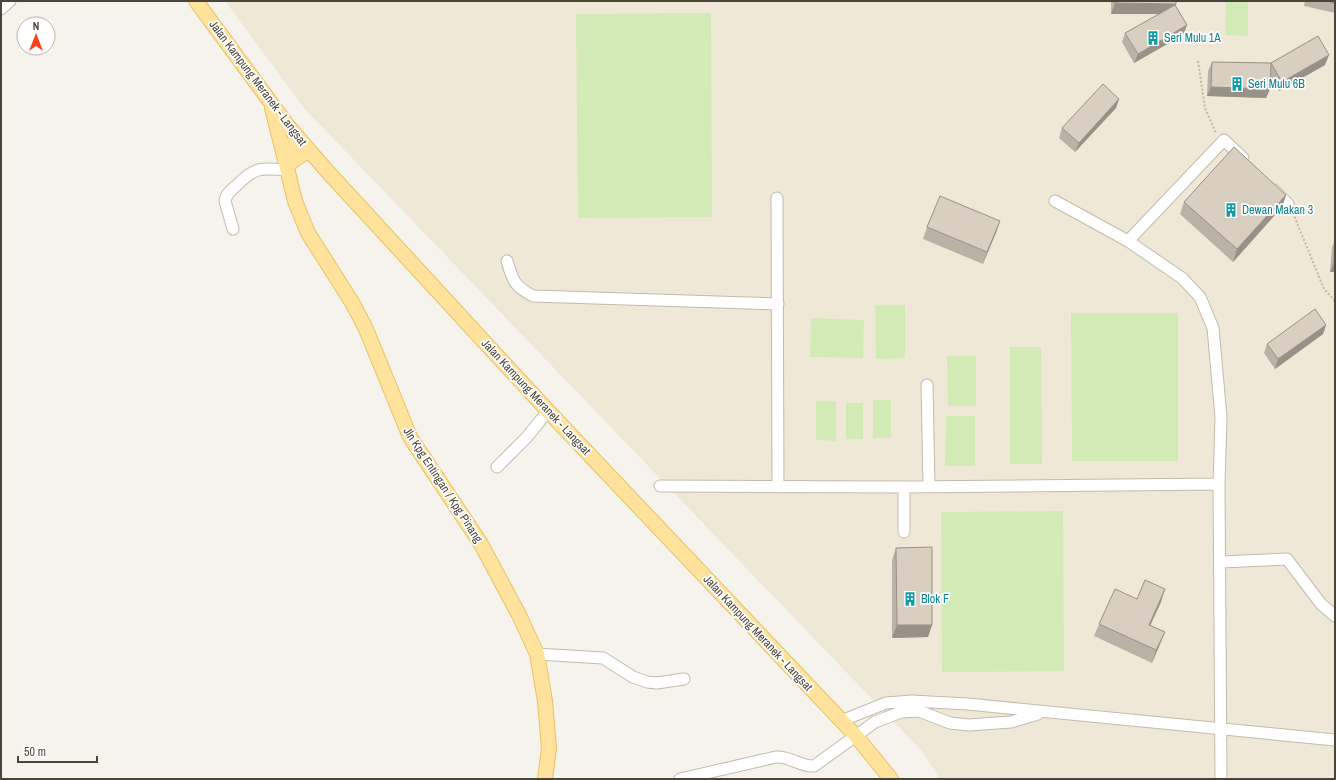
<svg xmlns="http://www.w3.org/2000/svg" width="1336" height="780" font-family="'Archivo Narrow',sans-serif">
  <style>
    .education { fill: #efe8d6 }
    .green { fill: #d2eab5 }
    .lines { fill: none; stroke-linecap: round; stroke-linejoin: round }
    .minor-casing { stroke: #c2bbae; stroke-width: 13 }
    .major-casing { stroke: #e6c16a; stroke-width: 16 }
    .path { stroke: #c4b79f; stroke-width: 2; stroke-dasharray: 2 2; stroke-linecap: butt }
    .minor { stroke: #fff; stroke-width: 11 }
    .major { stroke: #ffe39c; stroke-width: 14 }
    .wall { fill: #bab2a6 }
    .shaded-wall { fill: #979187 }
    .building { fill: #d8cfc1; stroke: #979187 }
    .labels { text-anchor: middle; dominant-baseline: central; stroke-width: 3.5; stroke-linejoin: round; paint-order: stroke }
    .culture-label { font-size: 12px; fill: #0d838f; stroke: #fff; text-anchor: start }
    .street-label { font-size: 12px; fill: #4b4439; stroke: #fff }
  </style>
  <rect width="100%" height="100%" fill="#f6f3ec"/>
  <path class="education" d="M225,1H1335V779H940L921,750L304,108Z"/>
  <path class="green" d="M1226,1H1248V36L1225,35Z
    M711,13L712,217L578,218L576,14Z
    M875,305H905V358L876,359Z
    M1071,313H1178V461H1072Z
    M811,318L864,320L863,358L810,357Z
    M1010,347H1041L1042,464H1010Z
    M947,356H976V406H948Z
    M873,400H891V438H873Z
    M816,401H836V441L816,440Z
    M846,403H863V439H846Z
    M946,416H975V466H945Z
    M1063,511L1064,671L942,672L941,512Z"/>
  <g class="lines">
    <defs>
      <path id="minor" d="M1,9L10,1
        M1274,190L1288,204
        M777,198L778,487
        M1055,201L1128,241L1182,278L1200,297L1213,328L1221,417L1219,484L1221,779
        M233,229L225,201C226,194 231,190 236,186C255,166 262,168 288,170
        M1128,241L1224,140L1243,158
        M507,261C513,281 514,286 533,296L778,304
        M927,385L929,486
        M497,467L527,437L548,411
        M660,486L904,487L1219,484
        M904,532V487
        M1221,562L1287,559L1321,604L1335,616
        M537,654L603,658L633,677L647,682L657,683L684,679
        M841,721L886,703L912,701L968,704L1335,740
        M680,779L776,757C790,756 801,767 814,766L875,722L901,712L919,711L950,723L969,725L1011,722L1038,714"/>
      <path id="major" d="M196,1L288,126L327,171L548,411L856,736L891,779
        M272,108L285,160
        M296,136L285,160L295,201L308,233L353,304L366,329L410,437L481,544L519,615L537,654L545,701L549,748L545,779
        M287,165L309,150"/>
    </defs>
    <use href="#minor" class="minor-casing"/>
    <use href="#major" class="major-casing"/>
    <path class="path" d="M1198,61L1205,108L1216,133
      M1293,213L1324,289L1335,301"/>
    <use href="#minor" class="minor"/>
    <use href="#major" class="major"/>
  </g>
  <path class="wall" d="M1111,1H1176L1175,5L1187,25L1183,35L1134,63L1122,42L1125,33L1159,14H1111Z
    M1305,1H1335V13L1304,6Z
    M1212,62L1325,65L1279,91L1270,78V89L1266,98L1207,96L1208,71Z
    M1119,99L1116,108L1075,152L1059,138L1062,128Z
    M1286,195L1282,207L1233,262L1180,214L1184,202Z
    M1000,221L983,264L923,239L927,227Z
    M1335,240V272H1330L1332,247Z
    M1326,325L1323,334L1275,369L1264,353L1267,344Z
    M896,548L932,625L928,637L892,638V560Z
    M1137,599L1161,602L1150,625L1165,632L1160,644L1152,663L1094,636L1099,624Z"/>
  <path class="shaded-wall" d="M1115,3L1176,4L1172,14H1111Z
    M1187,25L1183,35L1134,63L1138,54Z
    M1329,55L1325,65L1279,91L1282,82Z
    M1211,87L1270,89L1266,98L1207,96Z
    M1119,99L1116,108L1075,152L1079,143Z
    M1286,195L1282,207L1233,262L1237,249Z
    M1000,221L996,233L983,264L987,252Z
    M1334,262L1335,263V272H1330Z
    M1326,325L1323,334L1275,369L1278,359Z
    M1165,589L1161,602L1145,637L1149,625Z
    M897,625H932L928,637L892,638Z
    M1165,632L1160,644L1152,663L1156,650Z"/>
  <path class="building" d="M1115,1H1176V4L1115,3Z
    M1327,1H1335V3Z
    M1175,5L1187,25L1138,54L1125,33Z
    M1318,36L1329,55L1282,82L1271,63Z
    M1212,62L1271,63L1270,89L1211,87Z
    M1103,84L1119,99L1079,143L1062,128Z
    M1234,147L1286,195L1237,249L1184,202Z
    M940,196L1000,221L987,252L927,227Z
    M1335,247V263L1334,262Z
    M1315,309L1326,325L1278,359L1267,344Z
    M932,547V625H897L896,548Z
    M1145,580L1165,589L1149,625L1165,632L1156,650L1099,624L1115,589L1137,599Z"/>
  <defs>
    <symbol id="building-bare" viewBox="-9 -9 18 18"><path d="M-4-6H4V6H1V3H-1V6H-4ZM-2.5-4.3h1.7v1.8h-1.7ZM.8-4.3h1.7v1.8H.8ZM-2.5-1h1.7V.8h-1.7ZM.8-1h1.7V.8H.8Z" fill="#0f9aa8" stroke="#fff" stroke-width="2.5" paint-order="stroke"/></symbol>
  </defs>
  <g fill-rule="evenodd">
    <use href="#building-bare" x="1143" y="28" width="20" height="20"/>
    <use href="#building-bare" x="1227" y="74" width="20" height="20"/>
    <use href="#building-bare" x="1221" y="200" width="20" height="20"/>
    <use href="#building-bare" x="900" y="589" width="20" height="20"/>
  </g>
  <g class="labels">
    <g class="culture-label">
      <text x="1164" y="38">Seri Mulu 1A</text>
      <text x="1248" y="84">Seri Mulu 6B</text>
      <text x="1242" y="210">Dewan Makan 3</text>
      <text x="921" y="599">Blok F</text>
    </g>
    <g class="street-label">
      <text transform="translate(258 83) rotate(53)">Jalan Kampung Meranek - Langsat</text>
      <text transform="translate(536 397) rotate(47)">Jalan Kampung Meranek - Langsat</text>
      <text transform="translate(443 485) rotate(57)">Jln Kpg Entingan / Kpg Pinang</text>
      <text transform="translate(758 633) rotate(47)">Jalan Kampung Meranek - Langsat</text>
    </g>
  </g>
  <rect width="1336" height="780" fill="none" stroke="#4b4439" stroke-width="4"/>
  <g transform="translate(36 36)"><circle r="19" fill="#ffffff" stroke="#b7b4b0"/>
  <path d="M0-3L7 15L0 10L-7 15Z" fill="#fc3f1d"/>
  <text y="-6" font-size="11" font-weight="bold" text-anchor="middle" fill="#4b4439">N</text>
  </g>
  <path d="M18 756v6h79v-6" fill="none" stroke="#4b4439" stroke-width="2"/>
  <text x="24" y="756" font-size="12" fill="#4b4439" stroke="#ffffff" stroke-width="3" paint-order="stroke">50 m</text>
</svg>
